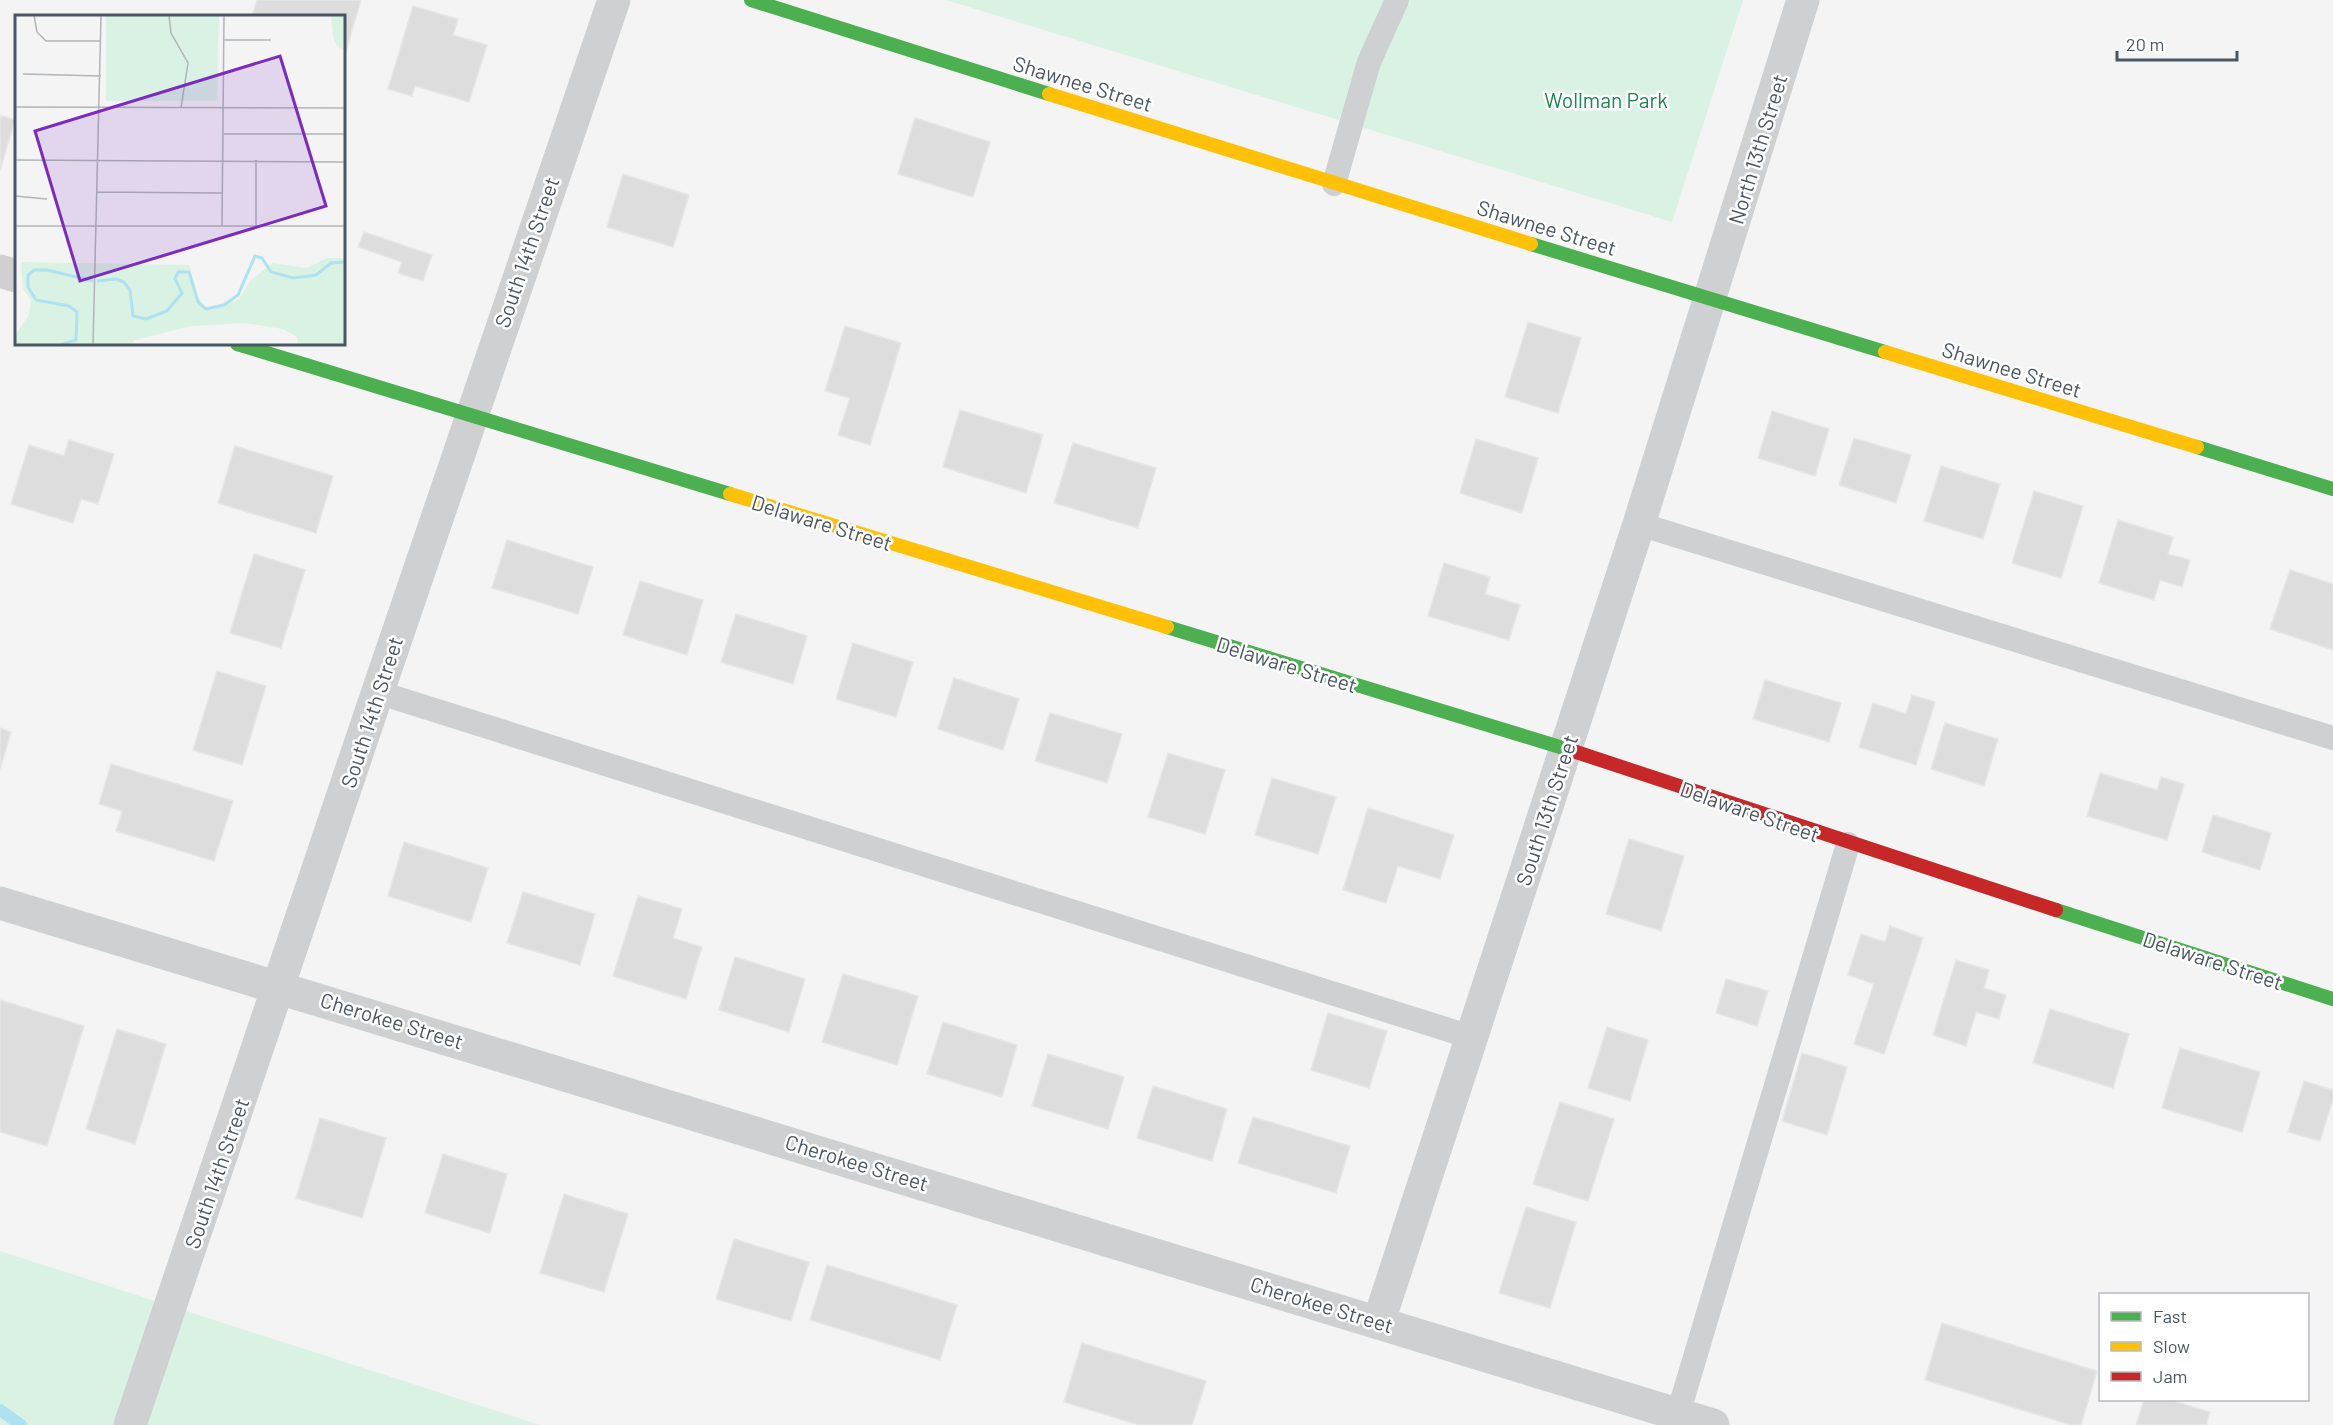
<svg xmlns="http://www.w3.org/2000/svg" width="2333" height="1425" font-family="Barlow,sans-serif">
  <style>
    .green { fill: #d9f2e3 }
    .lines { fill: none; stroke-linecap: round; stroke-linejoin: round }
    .stream { stroke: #aee2f0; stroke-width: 12 }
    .building { fill: #ddddde; stroke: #e5e6e7; stroke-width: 1.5 }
    .lane { stroke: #ced0d2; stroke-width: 24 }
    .street { stroke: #ced0d2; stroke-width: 33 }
    .fast { stroke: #4caf50; stroke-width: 14 }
    .slow { stroke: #ffc107; stroke-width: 14 }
    .jam { stroke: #c62828; stroke-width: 14 }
    .labels { text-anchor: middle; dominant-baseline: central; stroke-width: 5; stroke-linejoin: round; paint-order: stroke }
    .street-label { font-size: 21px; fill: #4a5661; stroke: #fff }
    .park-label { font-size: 21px; fill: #17864f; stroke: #fff }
    .inset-river { fill: none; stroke: #aee2f0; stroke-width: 3 }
    .inset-road { fill: none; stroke: #b0b5b9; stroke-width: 1.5 }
    .view { fill: #7b2cbf; fill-opacity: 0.15; stroke: #7b2cbf; stroke-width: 3 }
    .inset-edge { fill: none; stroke: #4a5661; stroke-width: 3 }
  </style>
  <rect width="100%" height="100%" fill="#f4f4f4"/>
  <path class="green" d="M946,0H1743L1672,222Z
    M0,1251L540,1425H0Z"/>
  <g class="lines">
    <path class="stream" d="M0,1410L21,1425"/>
  </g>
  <path class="building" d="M257,0H361L344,58V16H252Z
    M413,6L458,19L453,35L487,45L469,102L415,86L412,96L388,89Z
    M0,115L15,120L0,170Z
    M915,118L990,142L973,197L898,174Z
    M623,174L689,195L673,247L607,227Z
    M364,232L432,255L423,281L398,273L402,262L358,247Z
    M1528,322L1581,338L1558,413L1505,397Z
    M845,326L901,343L870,445L838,435L850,398L825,391Z
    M960,410L1043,435L1026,493L943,467Z
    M1772,411L1829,429L1815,476L1758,458Z
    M1854,438L1911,455L1896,503L1839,485Z
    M1476,439L1538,458L1522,513L1460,493Z
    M69,440L114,454L98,504L81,499L73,523L11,504L29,445L64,456Z
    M1073,443L1156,468L1138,528L1054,503Z
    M235,446L333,476L316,533L218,503Z
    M1941,466L2000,484L1983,539L1924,521Z
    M2034,491L2083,506L2061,578L2012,563Z
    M2118,520L2173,537L2168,554L2190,560L2182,587L2160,580L2154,600L2099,583Z
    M507,540L593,567L578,614L492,588Z
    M254,554L305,570L281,648L230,633Z
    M1444,563L1490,577L1485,594L1520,605L1509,640L1428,616Z
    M2290,570L2333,584V650L2270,629Z
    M640,581L703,600L687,655L623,635Z
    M736,614L807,636L793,684L721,662Z
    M853,643L913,662L896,717L836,699Z
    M217,671L266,686L242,765L193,750Z
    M954,678L1019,699L1003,750L938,729Z
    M1765,680L1841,703L1829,742L1753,719Z
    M1912,695L1935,702L1916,765L1859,747L1873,703L1906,714Z
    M1050,713L1122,734L1107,783L1035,761Z
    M1945,723L1998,739L1984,786L1931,769Z
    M0,728L11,732L0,769Z
    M1168,753L1225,770L1205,834L1148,817Z
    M111,764L233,801L214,861L116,831L122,811L99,804Z
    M2100,773L2157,790L2161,777L2184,784L2167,840L2087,816Z
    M1272,778L1336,797L1318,854L1255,835Z
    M1368,808L1454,835L1440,879L1398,866L1386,903L1343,890Z
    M2213,815L2271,833L2260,870L2202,852Z
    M1629,839L1684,856L1661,931L1606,914Z
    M404,842L488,868L471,922L388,896Z
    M523,892L595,914L580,965L507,943Z
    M638,896L682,909L673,938L702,947L686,999L613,976Z
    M1890,926L1923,938L1884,1054L1854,1044L1874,984L1848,975L1861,934L1885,942Z
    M735,957L805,979L789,1032L719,1010Z
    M1956,960L1989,970L1984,988L2006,995L1999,1019L1976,1012L1966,1046L1933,1035Z
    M843,974L918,996L897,1065L822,1042Z
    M1726,979L1768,991L1757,1026L1716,1013Z
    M0,1000L84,1026L47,1146L0,1132Z
    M2050,1009L2129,1034L2113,1088L2033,1063Z
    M1328,1013L1387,1031L1369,1088L1311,1070Z
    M943,1022L1017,1045L1002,1097L927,1074Z
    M1607,1027L1648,1040L1630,1101L1588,1088Z
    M117,1029L166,1044L135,1144L86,1129Z
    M2180,1048L2260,1072L2242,1132L2162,1108Z
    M1802,1053L1847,1067L1827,1135L1782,1121Z
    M1048,1054L1124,1077L1108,1129L1032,1106Z
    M2304,1081L2333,1090V1099L2320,1141L2288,1132Z
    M1153,1086L1227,1109L1212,1161L1137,1138Z
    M1560,1102L1614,1119L1588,1201L1533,1184Z
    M1253,1117L1350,1146L1336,1193L1238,1163Z
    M320,1118L386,1138L362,1218L296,1198Z
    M443,1154L507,1174L490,1233L425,1213Z
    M564,1194L628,1214L604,1292L540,1273Z
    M1526,1207L1576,1222L1550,1308L1499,1293Z
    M734,1239L809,1262L791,1321L716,1299Z
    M827,1265L957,1305L940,1360L810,1320Z
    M1942,1323L2097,1371L2081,1425H2071L1925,1380Z
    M1082,1343L1206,1381L1192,1425H1139L1064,1402Z
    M2144,1400H2170L2210,1412L2206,1425H2136Z"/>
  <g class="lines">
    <path class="lane" d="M1334,184L1369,62L1397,0
      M1639,524L2333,738
      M377,692L1471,1037
      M1678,1414L1848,844"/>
    <path class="street" d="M0,271L16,276
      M0,903L1713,1425
      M1379,1321L1639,524L1803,0
      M130,1425C292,950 449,474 614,0"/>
    <path class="fast" d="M751,0L1049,94
      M1531,244L1885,352
      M237,344L730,494
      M2197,447L2333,489
      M1167,627L1573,751
      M2056,910L2333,999"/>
    <path class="slow" d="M1049,94L1531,244
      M1885,352L2197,447
      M730,494L1167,627"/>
    <path class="jam" d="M1573,751L2056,910"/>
  </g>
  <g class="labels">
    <g class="street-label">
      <text transform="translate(1083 83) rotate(17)">Shawnee Street</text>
      <text transform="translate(1757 149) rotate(-73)">North 13th Street</text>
      <text transform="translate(1547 227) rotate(17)">Shawnee Street</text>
      <text transform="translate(526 252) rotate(-71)">South 14th Street</text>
      <text transform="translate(2012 369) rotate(17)">Shawnee Street</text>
      <text transform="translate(822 522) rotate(17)">Delaware Street</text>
      <text transform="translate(1287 664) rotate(17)">Delaware Street</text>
      <text transform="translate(371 712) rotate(-72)">South 14th Street</text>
      <text transform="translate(1546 810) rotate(-72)">South 13th Street</text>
      <text transform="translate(1750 811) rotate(19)">Delaware Street</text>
      <text transform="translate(2213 960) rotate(18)">Delaware Street</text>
      <text transform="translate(392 1020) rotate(17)">Cherokee Street</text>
      <text transform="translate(857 1162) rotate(17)">Cherokee Street</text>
      <text transform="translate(216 1173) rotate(-71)">South 14th Street</text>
      <text transform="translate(1322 1304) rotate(17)">Cherokee Street</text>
    </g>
    <g class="park-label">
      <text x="1606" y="99">Wollman Park</text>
    </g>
  </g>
  <g transform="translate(15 15)">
    <rect width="330" height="330" fill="#f4f4f4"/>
    <path d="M91,0H204L202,86H91ZM316,0H330V35L323,32L318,22ZM312,243H330V330H283L282,322L268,314L229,308L177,311L119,325L117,330H0V320L14,300L16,284L8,274L6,247L174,250L183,281L189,292L197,295L224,284L236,265L258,248L292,253Z" fill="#d9f2e3"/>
    <path class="inset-river" d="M82,266L101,264L109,267L115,275L118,301L131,304L152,296L167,278L160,264L163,257H174L183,287L191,294L209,290L223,280L240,241L247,243L256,257L279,263L301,260L316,248L330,247M45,330L61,325L62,297L54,291L21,285L13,272V260L19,255H32L78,266"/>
    <path class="inset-road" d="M19,0L22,17L31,26H86M154,0L156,18L173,48L166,93M209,25H256M8,59L86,61M0,92L330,93M209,119H330M0,145L330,147M241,145V211M81,177L208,178M0,181L32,184M0,211H330M207,211L209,0M78,330L86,0"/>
    <path class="view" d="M265,41L311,191L65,266L20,116Z"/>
    <rect width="330" height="330" class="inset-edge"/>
  </g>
  <rect x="2099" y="1293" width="210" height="108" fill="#ffffff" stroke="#b7bbc0" stroke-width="1.5"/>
  <rect x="2111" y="1312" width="30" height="9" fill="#4caf50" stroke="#b7bbc0" stroke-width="1.5"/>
  <text x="2153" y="1323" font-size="18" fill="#4a5661">Fast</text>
  <rect x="2111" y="1342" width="30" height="9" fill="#ffc107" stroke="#b7bbc0" stroke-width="1.5"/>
  <text x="2153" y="1353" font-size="18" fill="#4a5661">Slow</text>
  <rect x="2111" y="1372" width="30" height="9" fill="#c62828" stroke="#b7bbc0" stroke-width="1.5"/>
  <text x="2153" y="1383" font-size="18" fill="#4a5661">Jam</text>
  <path d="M2117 51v9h120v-9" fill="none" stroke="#4a5661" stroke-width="3"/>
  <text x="2126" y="51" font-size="18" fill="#4a5661" stroke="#ffffff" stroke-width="4.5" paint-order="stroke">20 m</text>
</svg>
